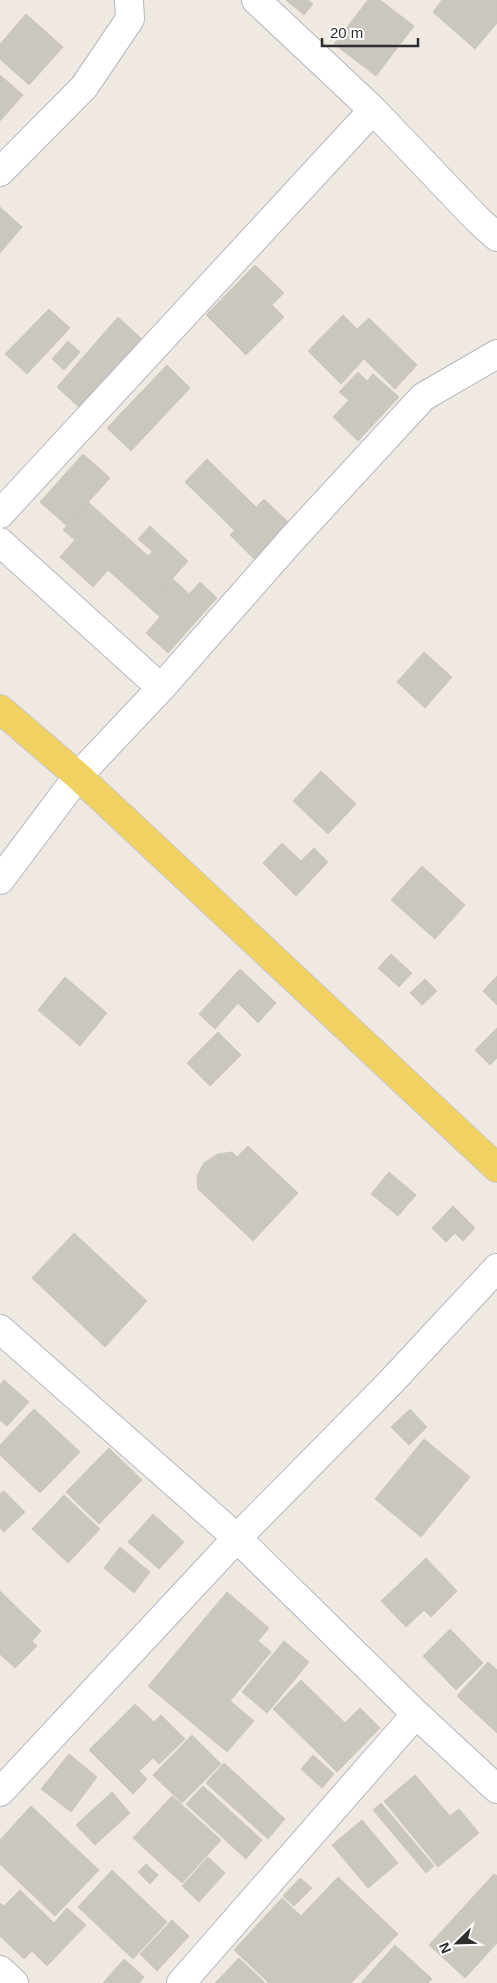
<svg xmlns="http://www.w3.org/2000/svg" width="497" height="1983" font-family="Arial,sans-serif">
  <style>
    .building { fill: #cbc7bf; stroke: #cbc5ba }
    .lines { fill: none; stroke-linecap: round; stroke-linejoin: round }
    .minor-casing { stroke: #b4b7c1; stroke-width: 30 }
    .primary-casing { stroke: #c9c9c9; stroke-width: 30 }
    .minor { stroke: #fff; stroke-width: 28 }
    .primary { stroke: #f2d163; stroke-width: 28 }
  </style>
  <rect width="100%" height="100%" fill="#efe9e1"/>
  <path class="building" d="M286,0H308L313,4L304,15Z
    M368,0H380L414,26L376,76L334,44Z
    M442,0H497V23L475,49L433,12Z
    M26,14L63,47L29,85L0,59V44Z
    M0,75L23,95L0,121Z
    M0,207L22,227L0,253Z
    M255,265L284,293L272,305L284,317L246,355L206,315Z
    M49,309L70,328L27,374L5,354Z
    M343,315L357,329L369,318L417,365L395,389L364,359L341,384L308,351Z
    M118,317L143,340L82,410L57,387Z
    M68,341L80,352L64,370L52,359Z
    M167,365L190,388L131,451L107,428Z
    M358,372L367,381L373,374L399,397L358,441L333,417L349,400L339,392Z
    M83,454L110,478L67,526L40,502Z
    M207,459L256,507L234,530L185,482Z
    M264,499L289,523L254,559L230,535Z
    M88,502L148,556L164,539L188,561L148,606L108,570L93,587L60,557L75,540L63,530Z
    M150,526L164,539L152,551L138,539Z
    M172,578L189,594L200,582L217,598L168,653L146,633L160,617L148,606Z
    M424,652L452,677L425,708L397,682Z
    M321,771L356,804L328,834L293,801Z
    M282,843L301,861L314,848L328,862L296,896L263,863Z
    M422,866L465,905L435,939L391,900Z
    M391,954L412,973L399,987L378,968Z
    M240,969L276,1003L258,1023L238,1003L215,1029L199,1014Z
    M497,976V1005L483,991Z
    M65,977L107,1013L80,1046L38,1010Z
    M425,979L437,991L422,1005L410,993Z
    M497,1028V1058L490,1065L475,1050Z
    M218,1032L241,1055L210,1086L187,1063Z
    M248,1146L298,1193L253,1241L198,1189L197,1176L204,1163L218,1154L232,1152L237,1157Z
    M389,1172L416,1195L398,1216L371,1194Z
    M453,1206L475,1228L463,1241L455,1233L446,1242L432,1228Z
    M74,1233L147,1301L105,1347L32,1278Z
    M4,1380L29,1402L7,1426L0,1420V1385Z
    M34,1409L80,1452L40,1493L0,1455V1445Z
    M410,1409L427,1427L409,1445L391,1427Z
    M424,1439L470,1477L421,1537L375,1499Z
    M109,1448L142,1480L99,1524L66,1492Z
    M4,1491L25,1512L4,1532L0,1528V1494Z
    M64,1495L100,1529L68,1563L32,1529Z
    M153,1514L184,1542L159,1569L128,1542Z
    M120,1547L150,1572L134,1593L104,1568Z
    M426,1558L457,1591L431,1617L399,1584Z
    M399,1584L424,1610L406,1627L381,1601Z
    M0,1591L41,1631L32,1641L37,1646L15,1668L0,1654Z
    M227,1592L269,1628L258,1641L271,1652L230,1701L175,1654Z
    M450,1629L483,1663L456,1690L423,1656Z
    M284,1641L309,1662L267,1713L242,1692Z
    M175,1654L254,1721L227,1752L148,1686Z
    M488,1662L497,1670V1733L457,1696Z
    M301,1680L345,1723L316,1751L273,1709Z
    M135,1704L154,1722L161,1715L185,1739L159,1764L153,1758L139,1771L147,1779L133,1794L89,1750Z
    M360,1708L380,1728L337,1772L316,1751Z
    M192,1735L221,1764L182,1803L153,1775Z
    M69,1754L97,1777L71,1812L41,1789Z
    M313,1755L334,1774L322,1788L301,1769Z
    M224,1763L285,1819L268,1839L206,1783Z
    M415,1775L450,1816L459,1809L479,1833L438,1867L384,1801Z
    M203,1786L262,1840L246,1859L186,1804Z
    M112,1792L130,1813L95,1845L76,1825Z
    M172,1796L221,1840L182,1883L133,1838Z
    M381,1803L434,1866L426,1873L373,1810Z
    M31,1806L99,1870L55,1916L0,1864V1840Z
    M362,1820L398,1863L368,1888L332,1845Z
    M208,1857L225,1873L199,1902L182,1886Z
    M146,1864L158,1875L150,1884L138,1872Z
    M112,1870L167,1922L133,1959L78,1907Z
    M494,1874L497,1876V1943L465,1978L429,1945Z
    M338,1877L398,1934L351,1983H269L234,1950L282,1898L301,1916Z
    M300,1878L312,1888L294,1906L283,1896Z
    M20,1890L54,1923L67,1908L86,1925L47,1966L32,1951L24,1959L0,1936V1903L4,1906Z
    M172,1920L189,1936L157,1971L140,1954Z
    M395,1945L432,1979L428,1983H361Z
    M239,1958L265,1983H215Z
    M124,1959L144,1977L139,1983H103Z"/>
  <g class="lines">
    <defs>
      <path id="minor" d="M373,110L478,220L497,237
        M0,172L84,87L130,19L129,0
        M0,514L373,110L256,0
        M0,542L161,688
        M0,880L78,776L161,688L293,538L423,397L497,354
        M0,1329L237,1538L416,1714L497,1789
        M0,1792L237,1538L390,1383L497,1268
        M0,1970L14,1983
        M181,1983L416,1714"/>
      <path id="primary" d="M0,709L78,776L497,1168"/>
    </defs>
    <use href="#minor" class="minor-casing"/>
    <use href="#primary" class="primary-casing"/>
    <use href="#minor" class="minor"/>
    <use href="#primary" class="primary"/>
  </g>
  <g transform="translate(457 1943) rotate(247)" stroke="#ffffff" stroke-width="4" paint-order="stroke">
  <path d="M0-4L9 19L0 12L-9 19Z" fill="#2e2e2e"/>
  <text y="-8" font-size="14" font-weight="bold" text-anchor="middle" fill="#2e2e2e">N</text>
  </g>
  <path d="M322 38v8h96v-8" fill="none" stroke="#2e2e2e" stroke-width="2.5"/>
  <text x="330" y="38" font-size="15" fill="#2e2e2e" stroke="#ffffff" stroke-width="4" paint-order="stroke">20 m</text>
</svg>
